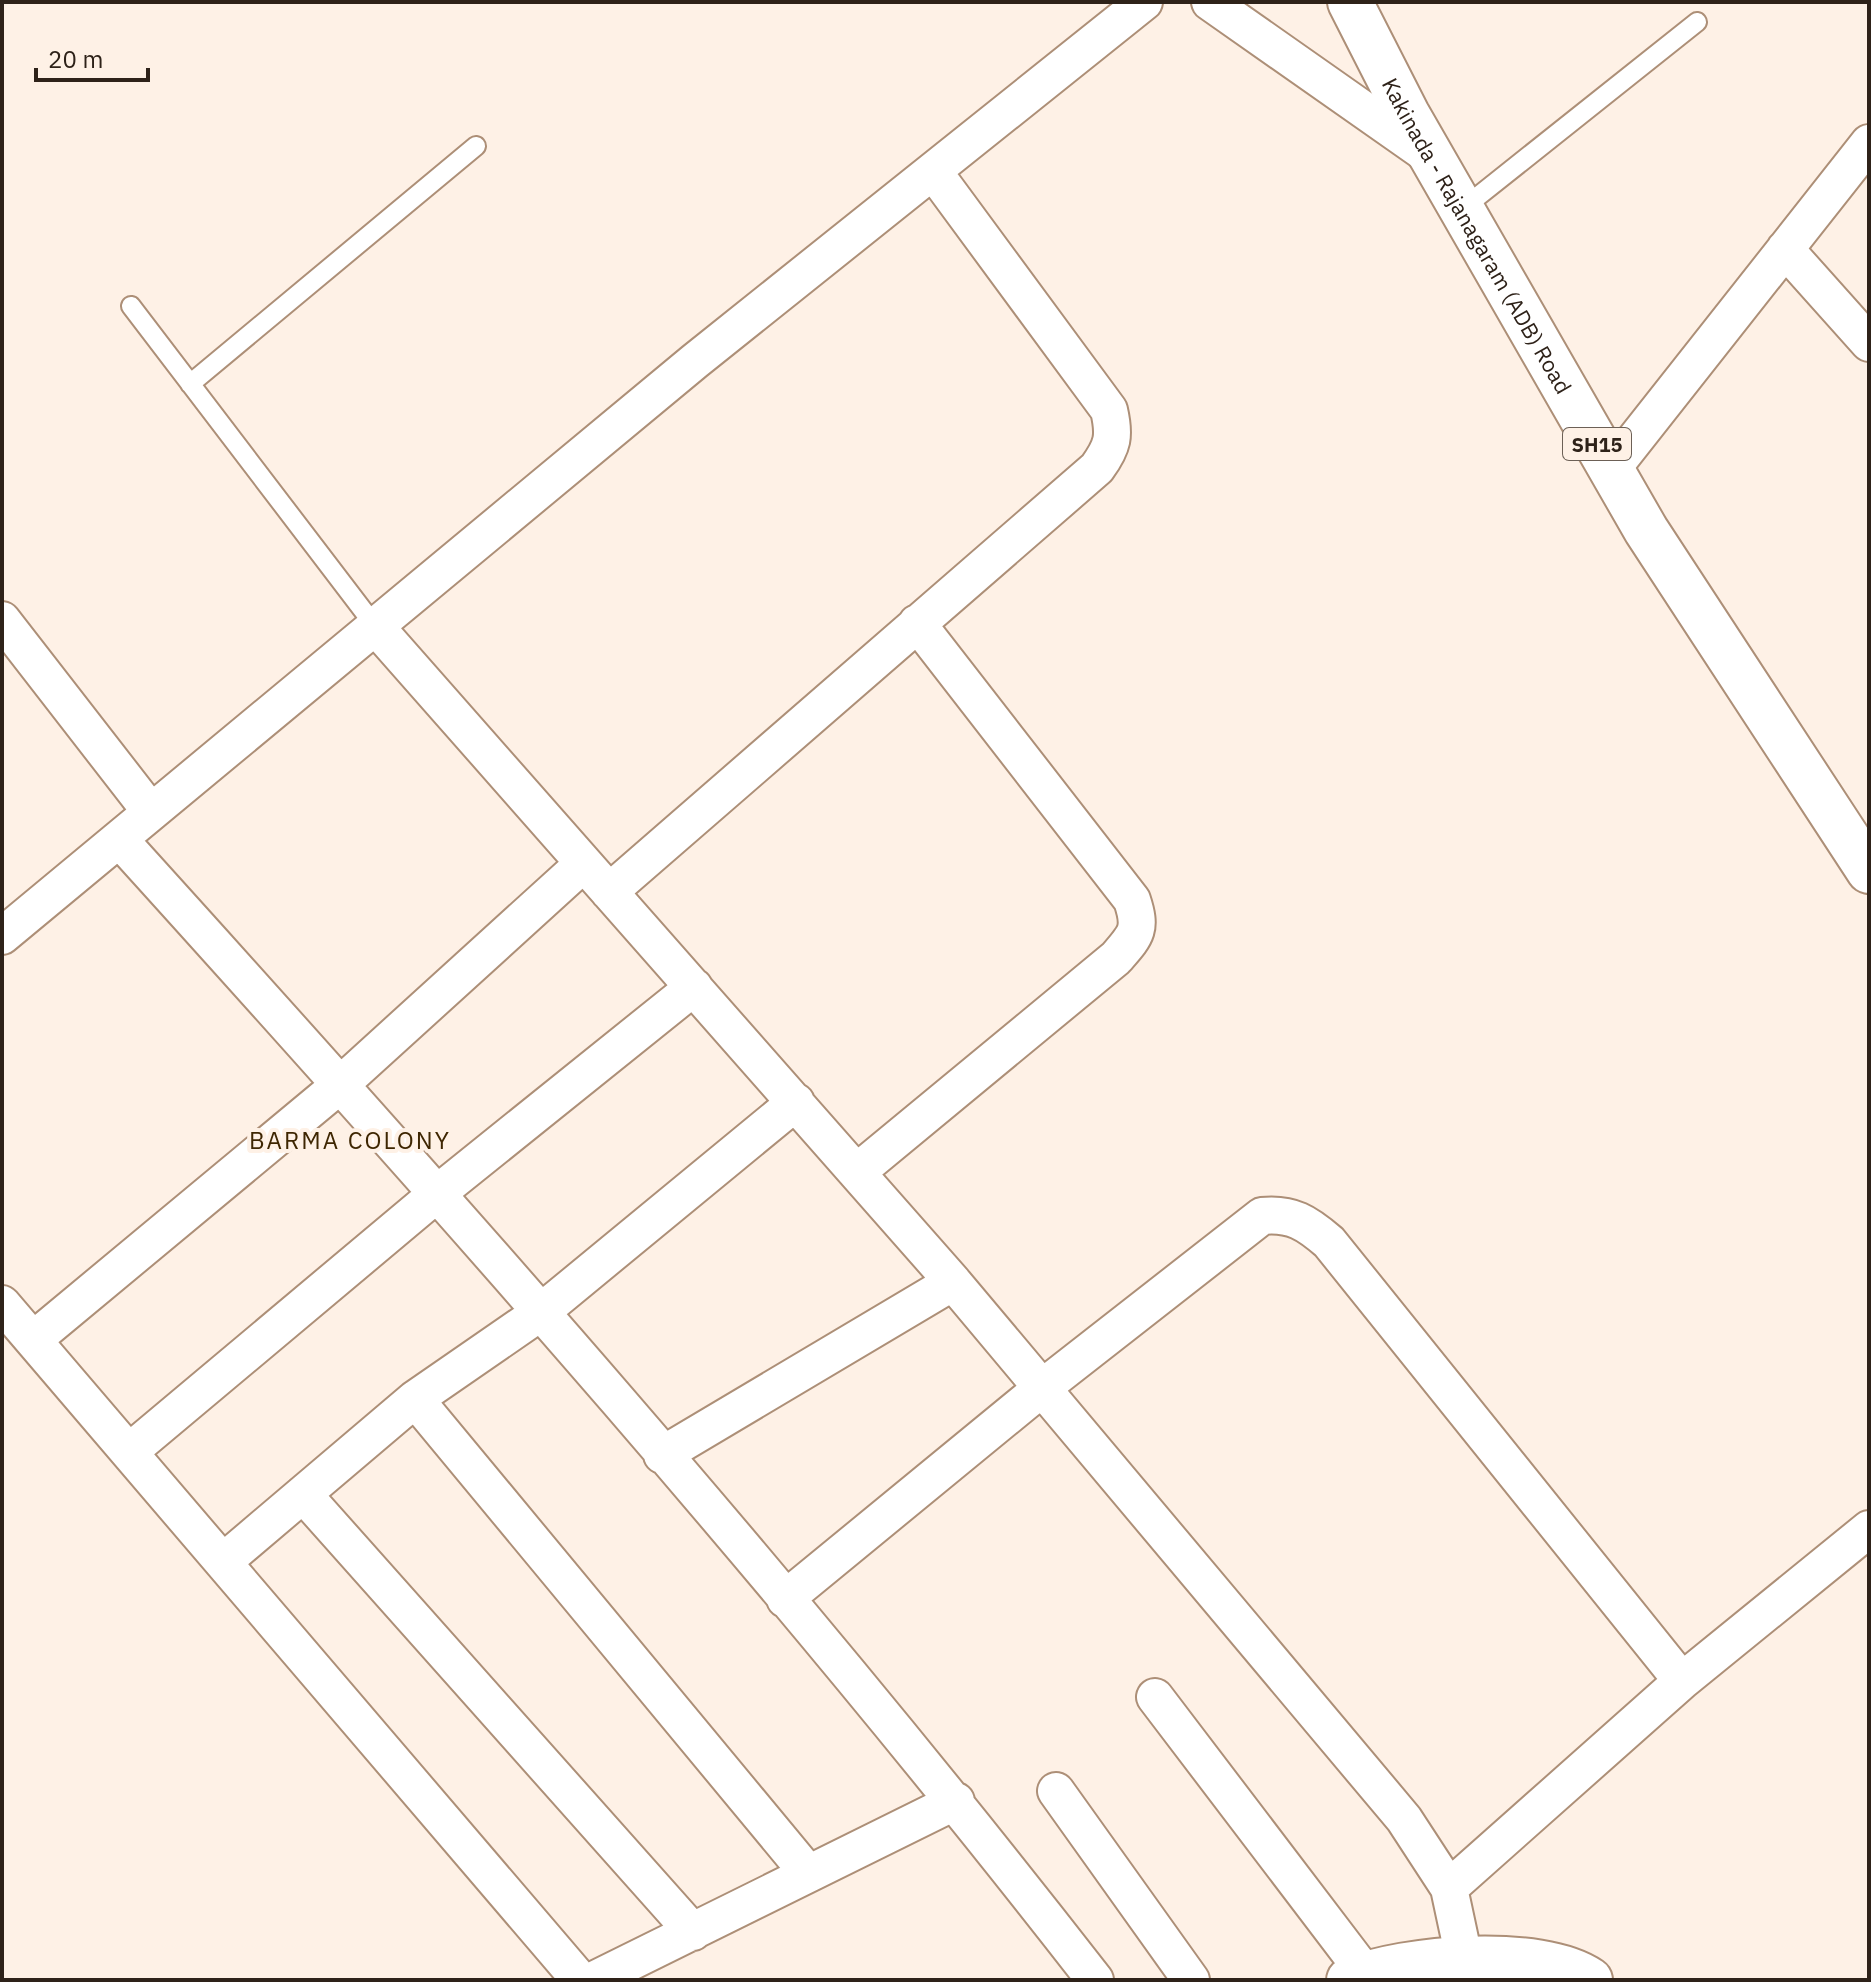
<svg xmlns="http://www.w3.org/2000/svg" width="1871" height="1982" font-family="'IBM Plex Sans',sans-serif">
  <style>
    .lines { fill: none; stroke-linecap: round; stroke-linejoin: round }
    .service-casing { stroke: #ad8f77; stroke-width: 22 }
    .minor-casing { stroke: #ad8f77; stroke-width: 40 }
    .secondary-casing { stroke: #ad8f77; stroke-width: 48 }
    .primary-casing { stroke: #ad8f77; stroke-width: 48 }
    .service { stroke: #fff; stroke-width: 18 }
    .minor { stroke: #fff; stroke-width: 36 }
    .secondary { stroke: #fff; stroke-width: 44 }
    .primary { stroke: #fff; stroke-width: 44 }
    .labels { text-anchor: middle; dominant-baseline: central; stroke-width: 8; stroke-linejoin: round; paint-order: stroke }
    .shield { fill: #fef1e6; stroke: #6c6056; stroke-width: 2 }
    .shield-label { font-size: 20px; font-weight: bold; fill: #2e2219 }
    .street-label { font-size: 22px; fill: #2e2219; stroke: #fef1e6 }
    .neighbourhood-label { font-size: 24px; letter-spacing: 2px; fill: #3e2602; stroke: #fef1e6 }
  </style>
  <rect width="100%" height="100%" fill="#fef1e6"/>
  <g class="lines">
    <defs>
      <path id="service" d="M1462,209L1697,22
        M131,306L375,626
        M190,384L476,146"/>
      <path id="minor" d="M1210,2L1428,155
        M1785,249L1869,343
        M1611,470L1869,143
        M2,620L151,812
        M375,626L953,1282L1404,1819L1449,1888L1464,1958
        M119,839C455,1210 788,1585 1095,1980
        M609,892L1097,468C1113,446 1115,436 1109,410L933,171
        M2,936L695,361L1144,2
        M857,1172L1116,958C1136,935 1142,930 1132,900L917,623
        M2,1304L580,1980
        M33,1340L341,1084L583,864
        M415,1399L807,1872
        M129,1452L439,1192L694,987
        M662,1455L953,1282
        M303,1494L693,1932
        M223,1562L415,1399L541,1312L796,1102
        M785,1599L1042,1388L1262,1216C1292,1213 1307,1223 1329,1242L1682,1681
        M1155,1697L1365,1973
        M1056,1791L1191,1980
        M1449,1888L1682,1681L1869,1529
        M594,1980L956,1801"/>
      <path id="secondary" d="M1349,1980C1404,1957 1540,1946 1590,1980"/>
      <g id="primary">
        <path id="s1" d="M1350,2L1407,114L1646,530L1869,871"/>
      </g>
    </defs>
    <use href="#service" class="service-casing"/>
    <use href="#minor" class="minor-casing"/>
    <use href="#secondary" class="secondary-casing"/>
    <use href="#primary" class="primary-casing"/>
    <use href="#service" class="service"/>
    <use href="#minor" class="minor"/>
    <use href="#secondary" class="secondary"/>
    <use href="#primary" class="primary"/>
  </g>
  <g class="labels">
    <rect class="shield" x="1563" y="428" width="68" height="32" rx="6"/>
    <g class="shield-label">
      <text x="1597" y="444">SH15</text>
    </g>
    <g class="street-label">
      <text stroke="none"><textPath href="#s1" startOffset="266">Kakinada - Rajanagaram (ADB) Road</textPath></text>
    </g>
    <g class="neighbourhood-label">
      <text x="350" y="1140">BARMA COLONY</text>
    </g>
  </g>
  <rect width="1871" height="1982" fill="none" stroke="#2e2219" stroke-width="8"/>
  <path d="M36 68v12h112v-12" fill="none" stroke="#2e2219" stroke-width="4"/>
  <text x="48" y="68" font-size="24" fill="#2e2219" stroke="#fef1e6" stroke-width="6" paint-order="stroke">20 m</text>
</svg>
